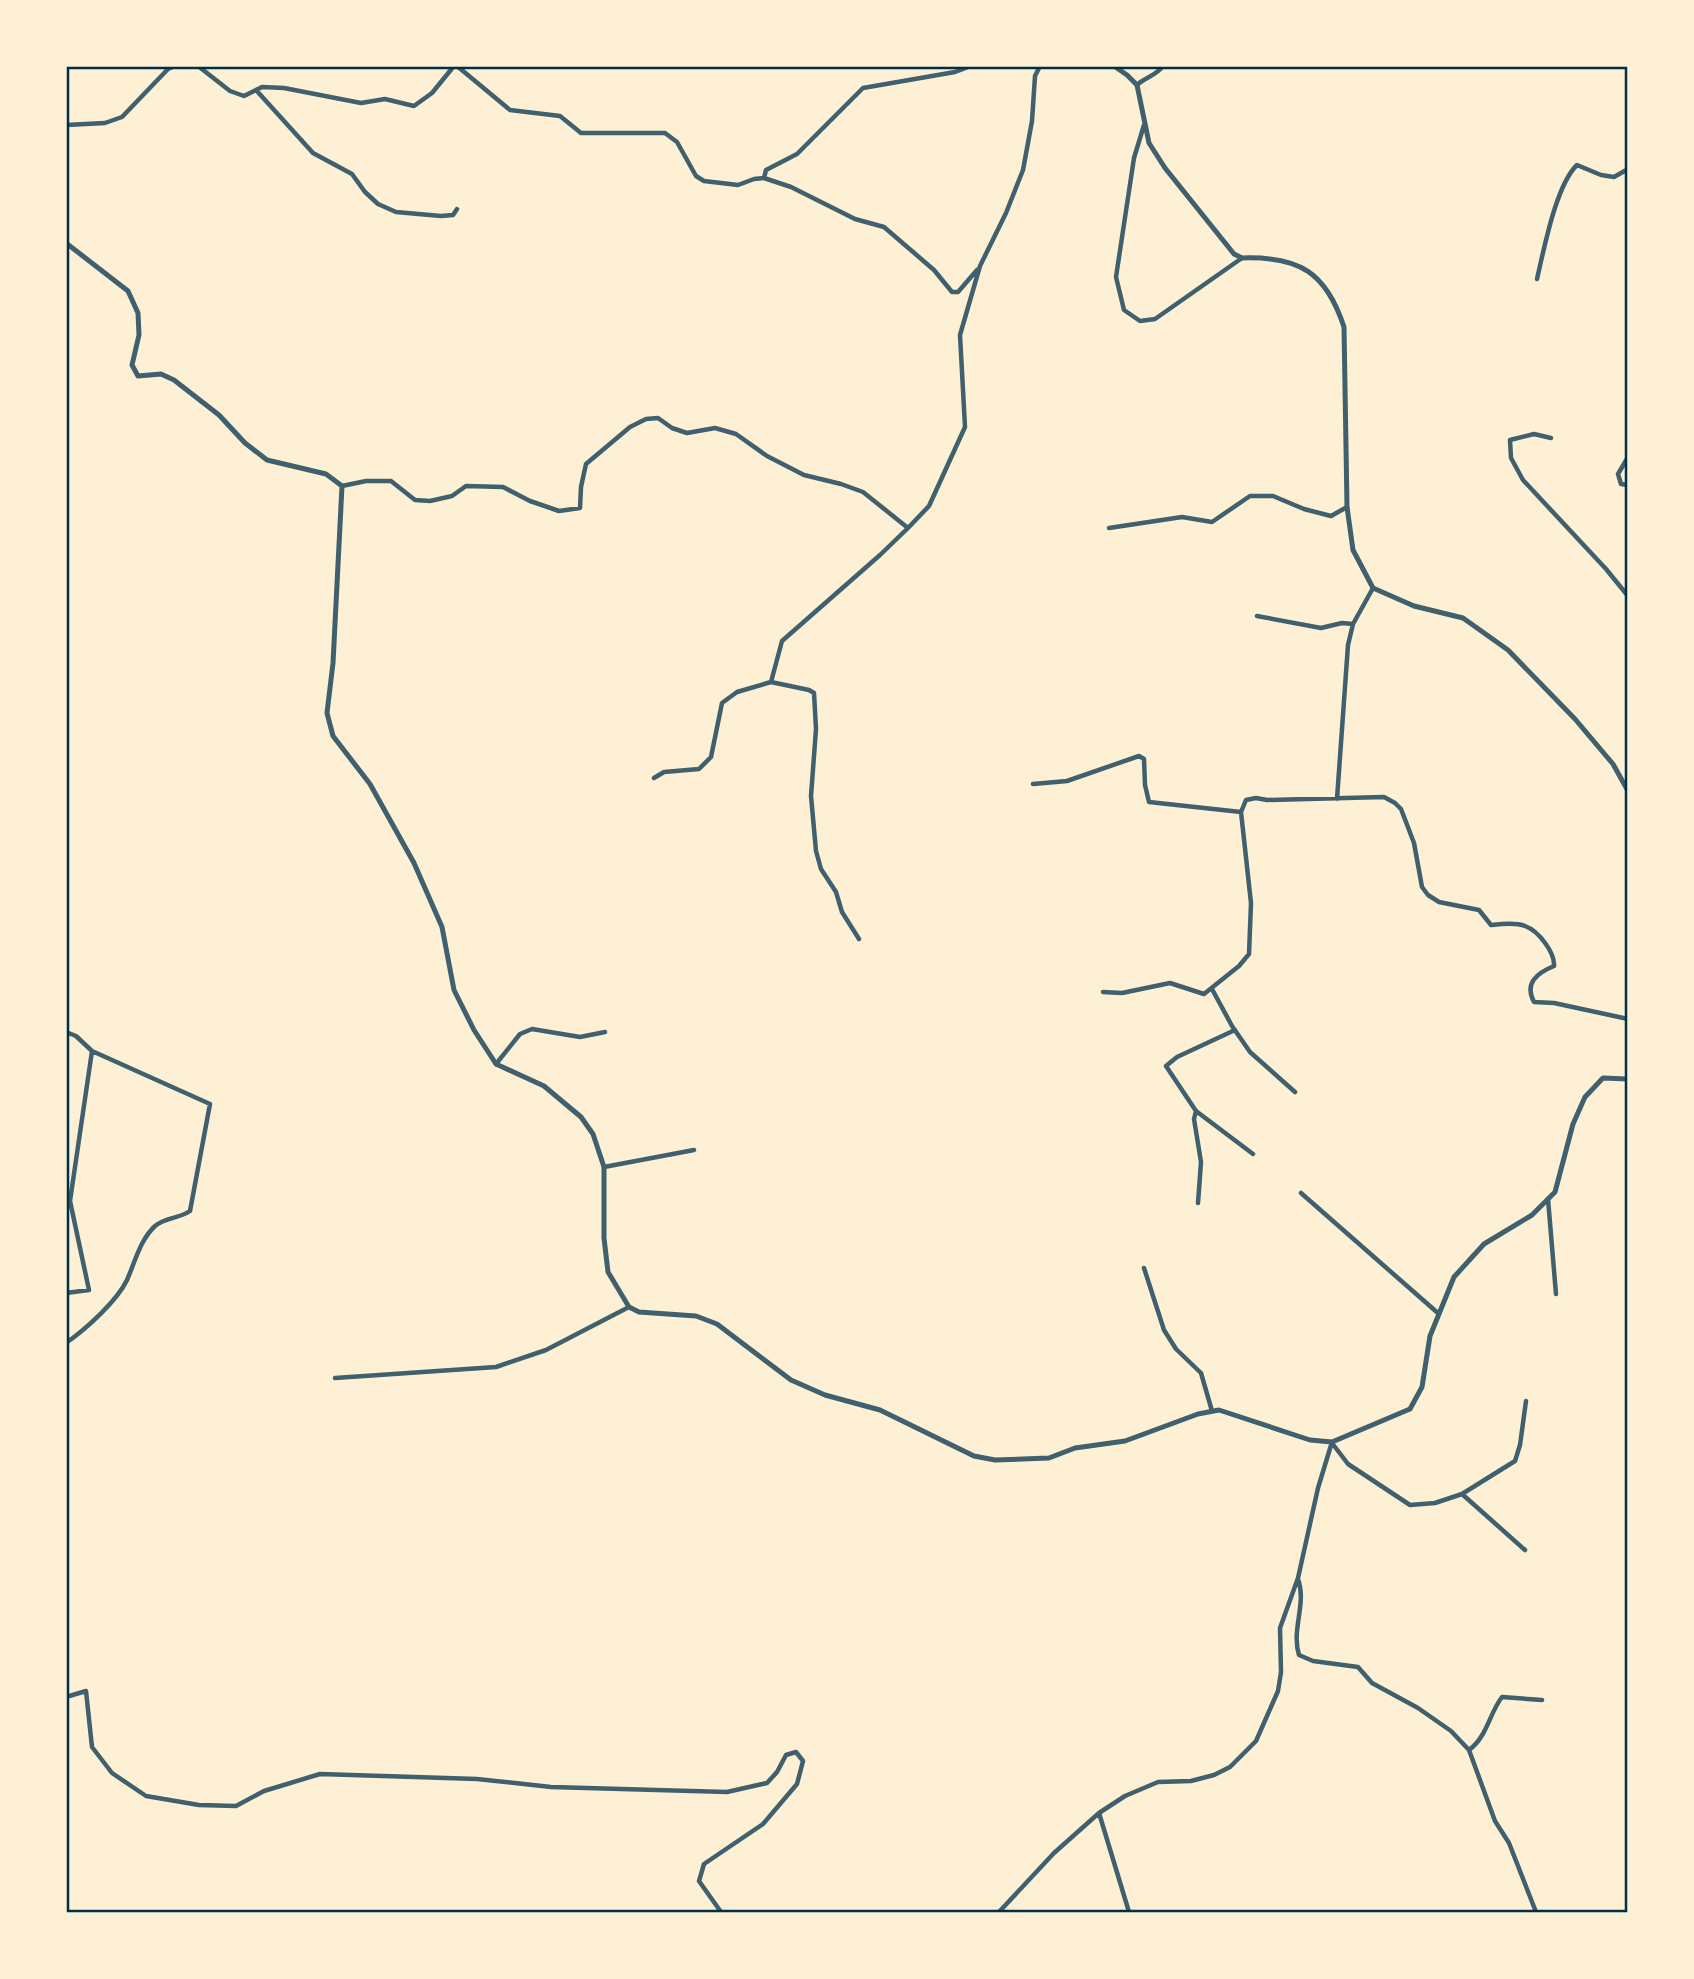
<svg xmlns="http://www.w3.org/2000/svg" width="1694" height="1979" font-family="Poppins,sans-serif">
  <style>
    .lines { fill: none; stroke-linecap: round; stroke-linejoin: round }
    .minor { stroke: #3f606c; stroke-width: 4.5 }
    .tertiary { stroke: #3f606c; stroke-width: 5 }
    .neatline { fill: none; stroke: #003049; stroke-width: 2.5 }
  </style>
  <rect width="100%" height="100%" fill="#fdf0d5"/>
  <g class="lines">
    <path class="minor" d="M198,66L230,91L244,96L262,87L284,88L361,103L385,99L414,106L432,93L454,66
      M457,66L510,110L560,116L581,133H665L677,142L696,176L704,181L738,185L754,179L764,178L791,187L855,219L884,227L934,270L952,292H958L977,270
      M1137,85C1145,77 1156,76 1163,66
      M256,90L313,153L352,174L365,192L378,204L396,212L441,216L453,215L457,209
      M66,125L105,123L122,117L168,69L174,66
      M1144,125L1134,158L1116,277L1124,310L1140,321L1155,319L1242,258
      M764,178L766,170L797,154L863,88L955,72L971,66
      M1537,279C1544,249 1556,185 1577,165L1601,175L1614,177L1628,169
      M1551,438L1534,434L1510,440L1511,458L1523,480L1606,569L1628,596
      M1628,457L1618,474L1621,484L1628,485
      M342,486L366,481H391L415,500L430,501L452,496L466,486L503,487L530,501L559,511L580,508L581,487L586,464L630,427L646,419L658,418L672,428L687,433L715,428L736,434L767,456L804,475L841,484L863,492L908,528L929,506L965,427L960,335L980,266L1006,213L1023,170L1032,121L1035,76L1040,66
      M1109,528L1182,517L1212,522L1250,496H1273L1304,509L1331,516L1347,507
      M1257,616L1321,628L1342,623L1353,624
      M654,778L664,772L699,769L711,757L722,703L737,692L771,682
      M1033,784L1067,781L1139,756L1144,759L1145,785L1149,802L1241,812
      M1337,799L1348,645L1353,624L1373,588
      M859,939L842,912L836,892L821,869L816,851L811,796L816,729L814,693L809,690L771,682L782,641L880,555L908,528
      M1212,989L1232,1026L1250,1052L1295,1092
      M1103,992L1122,993L1170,983L1204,994L1239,966L1249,954L1251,903L1241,812L1246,800L1256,798L1267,800L1384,797L1395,803L1401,809L1414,843L1422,887L1428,895L1439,902L1479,910L1491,925C1501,924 1515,922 1525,926C1539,931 1555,953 1554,966C1537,973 1524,983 1534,1002L1554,1003L1628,1019
      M1235,1030L1177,1057L1166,1066L1196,1111L1253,1154
      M66,1032L76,1036L92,1051L210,1104L190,1211C178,1219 166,1217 155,1226C140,1240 135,1262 127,1280C117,1301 86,1329 66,1343
      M496,1064L520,1034L532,1029L580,1037L605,1032
      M1196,1111L1194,1119L1201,1162L1198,1203
      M604,1167L694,1150
      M1301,1193L1439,1314
      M1548,1199L1556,1294
      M1144,1268L1164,1330L1176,1349L1201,1373L1212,1411
      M66,1293L89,1290L70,1201L92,1051
      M335,1378L496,1367L546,1350L629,1307
      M1332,1443L1348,1464L1410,1505L1435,1503L1462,1494L1515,1461L1520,1445L1526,1401
      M1462,1494L1525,1550
      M1298,1579C1307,1604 1291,1629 1299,1655L1313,1661L1358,1667L1372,1683L1418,1708L1451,1731L1469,1750L1495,1821L1509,1843L1536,1912
      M66,1697L86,1691L92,1747L112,1773L146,1796L199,1805L236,1806L264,1791L320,1774L477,1779L551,1787L727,1792L767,1783L777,1772L786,1755L796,1752L803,1761L797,1784L763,1824L704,1864L699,1881L721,1912
      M1469,1750C1487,1737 1489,1714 1502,1697L1542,1700
      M1099,1813L1129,1912
      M999,1912L1054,1853L1099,1813L1125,1796L1158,1782L1191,1781L1214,1775L1230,1767L1256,1741L1278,1691L1281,1672L1280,1628L1298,1578L1318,1488L1332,1442"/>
    <path class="tertiary" d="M1114,66L1127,75L1137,85L1149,143L1165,168L1234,254L1242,258C1299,256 1326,272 1344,327L1347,507L1353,550L1373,588L1414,606L1463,618L1508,650L1575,719L1613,764L1628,791
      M66,243L128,291L138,313L139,335L132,365L138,376L161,374L174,380L219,415L245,443L267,460L326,474L342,486L333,663L327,713L333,736L370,784L414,863L442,927L454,990L474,1030L496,1064L544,1086L581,1117L593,1134L604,1167V1238L608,1272L629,1307L639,1312L696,1316L717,1324L791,1380L825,1395L880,1410L974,1456L995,1460L1049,1458L1075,1448L1125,1441L1198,1414L1219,1410L1310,1440L1332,1442L1410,1409L1422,1387L1430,1336L1454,1277L1484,1244L1532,1215L1555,1192L1573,1124L1585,1097L1603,1078L1628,1079"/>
  </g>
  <rect width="1694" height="1979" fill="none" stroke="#fdf0d5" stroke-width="136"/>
  <rect x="68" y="68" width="1558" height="1843" class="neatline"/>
</svg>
